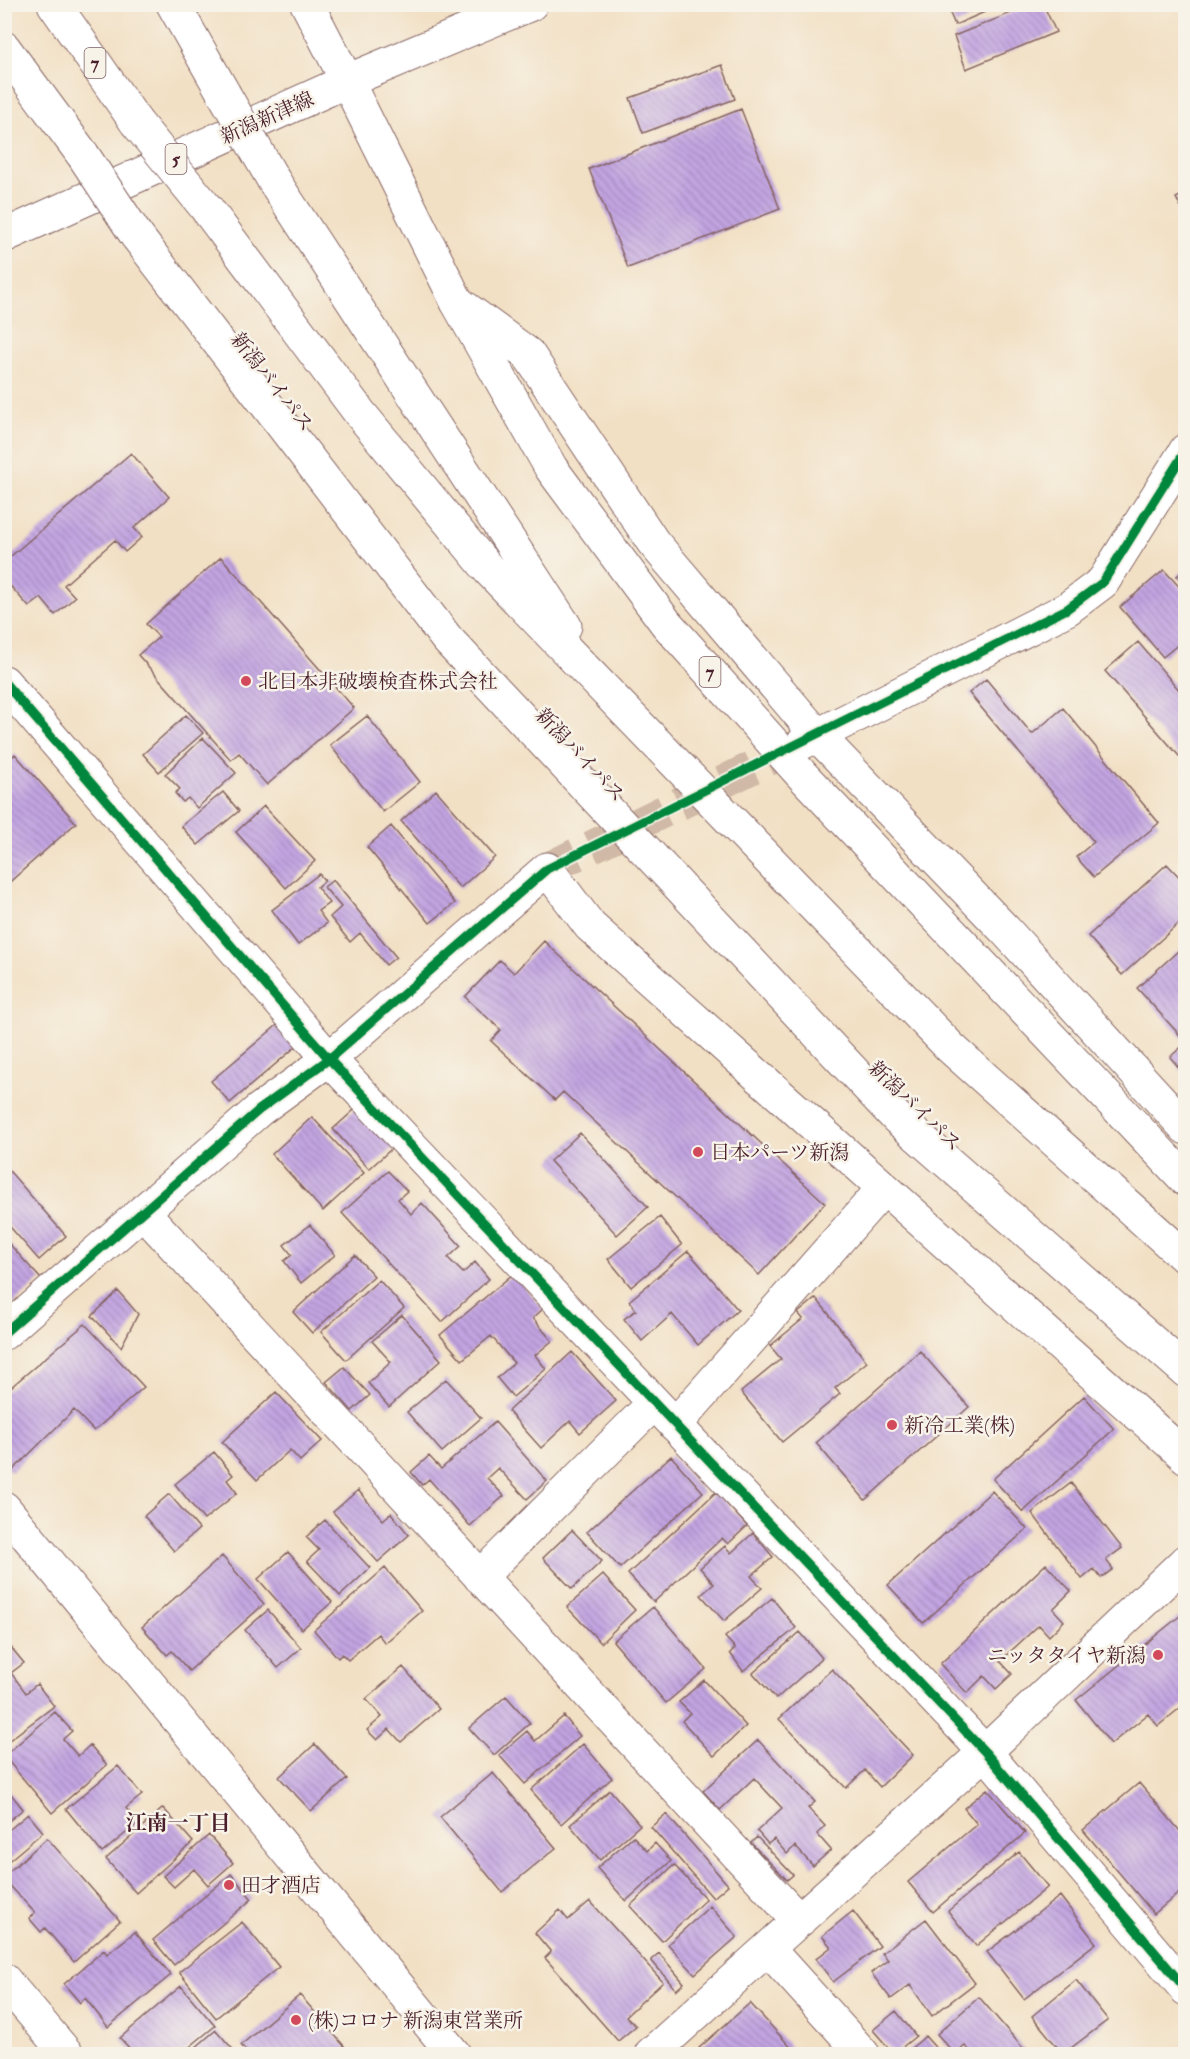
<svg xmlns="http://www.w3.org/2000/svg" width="1190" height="2059" font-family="'IM FELL Double Pica','Noto Serif JP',serif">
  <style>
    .building { fill: url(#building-back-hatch) }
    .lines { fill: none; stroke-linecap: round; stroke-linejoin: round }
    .minor-tunnel { stroke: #d0b9a6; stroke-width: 33; stroke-dasharray: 33 16; stroke-linecap: butt }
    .minor-casing { stroke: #856361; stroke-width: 35 }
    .major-casing { stroke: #856361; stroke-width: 35 }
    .highway-casing { stroke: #856361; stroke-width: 35 }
    .minor { stroke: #fff; stroke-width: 33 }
    .major { stroke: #fff; stroke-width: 33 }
    .highway { stroke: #fff; stroke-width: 33 }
    .highway-bridge-casing { stroke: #856361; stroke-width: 35; stroke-linecap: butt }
    .highway-bridge { stroke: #fff; stroke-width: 33 }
    .cycleway-casing { stroke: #f7f3e8; stroke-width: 13 }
    .cycleway { stroke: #00873e; stroke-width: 9 }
    .poi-dot { fill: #d1495b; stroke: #f7f3e8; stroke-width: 2 }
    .labels { text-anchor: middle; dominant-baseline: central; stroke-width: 5; stroke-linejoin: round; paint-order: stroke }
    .shield { fill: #f7f3e8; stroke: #7e5f64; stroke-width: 1.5 }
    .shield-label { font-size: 18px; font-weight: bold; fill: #4a1f2b }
    .street-label { font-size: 20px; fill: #4a1f2b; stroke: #f7f3e8 }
    .poi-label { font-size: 20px; fill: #4a1f2b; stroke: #f7f3e8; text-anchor: start }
    .neighbourhood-label { font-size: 21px; font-weight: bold; fill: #4a1f2b; stroke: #f7f3e8 }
  </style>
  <defs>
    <pattern id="building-back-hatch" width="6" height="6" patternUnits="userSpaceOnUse" patternTransform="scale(1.5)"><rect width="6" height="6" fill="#c2a4e2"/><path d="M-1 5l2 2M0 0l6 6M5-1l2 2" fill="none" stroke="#a085b7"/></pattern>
  </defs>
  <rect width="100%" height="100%" fill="#f7f3e8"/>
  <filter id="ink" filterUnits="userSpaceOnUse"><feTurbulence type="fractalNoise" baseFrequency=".0167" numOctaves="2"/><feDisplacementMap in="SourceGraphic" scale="12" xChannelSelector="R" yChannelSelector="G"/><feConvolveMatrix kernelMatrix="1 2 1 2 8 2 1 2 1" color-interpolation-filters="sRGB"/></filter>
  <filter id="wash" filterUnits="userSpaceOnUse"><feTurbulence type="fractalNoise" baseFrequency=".008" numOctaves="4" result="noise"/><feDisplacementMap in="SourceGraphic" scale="24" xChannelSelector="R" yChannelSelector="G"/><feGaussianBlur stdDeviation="1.35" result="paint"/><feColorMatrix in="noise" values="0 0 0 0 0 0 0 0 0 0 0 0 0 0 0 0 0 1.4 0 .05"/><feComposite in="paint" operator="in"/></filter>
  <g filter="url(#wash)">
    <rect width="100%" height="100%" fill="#f2e0c5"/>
    <g id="blocks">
      <path class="building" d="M946,4H1003L955,25Z
        M1033,4H1043L1056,32L966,69L954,36Z
        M722,65L735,99L643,133L630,98Z
        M741,109L780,209L628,268L589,169Z
        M1186,193V217L1176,198Z
        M131,453L169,497L134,528L142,537L125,552L115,540L64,585L75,597L55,615L41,598L29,607L4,579V562Z
        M221,557L354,708L267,785L239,753L231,760L138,655L159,637L146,624Z
        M1186,568V585L1177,576Z
        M1164,570L1186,594V638L1163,657L1120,607Z
        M1138,642L1186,698V764L1105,671Z
        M986,679L1032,734L1063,708L1159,823L1094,877L1076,857L1094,842L969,693Z
        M186,715L203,733L159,772L143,754Z
        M367,716L420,782L383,812L330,745Z
        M203,738L236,773L197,808L188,798L183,802L175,793L180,789L165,774Z
        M15,754L76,823L4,887V764Z
        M436,790L495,857L460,888L401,821Z
        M223,792L239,811L198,845L181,826Z
        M264,806L315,861L286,888L236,832Z
        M391,826L455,903L430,923L367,847Z
        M1167,864L1186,884V917L1122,975L1088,936Z
        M319,874L325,881L317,887L329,903L318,911L327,923L298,945L272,910Z
        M333,880L396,957L386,965L360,933L350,942L330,917L341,907L324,887Z
        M544,941L825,1203L759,1275L563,1092L555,1100L491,1041L501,1030L465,997L500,960L514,973Z
        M1178,951L1186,959V1042L1137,988Z
        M288,1016L306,1038L230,1103L211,1081Z
        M1186,1043V1076L1170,1057Z
        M363,1102L399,1142L369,1169L333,1129Z
        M312,1117L364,1173L323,1211L272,1154Z
        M580,1133L648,1207L617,1235L550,1161Z
        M4,1165L66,1236L39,1260L4,1220Z
        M388,1171L407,1191L398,1199L411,1214L422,1203L461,1246L448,1258L463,1273L475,1262L489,1279L442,1322L342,1213Z
        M660,1217L682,1245L631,1287L608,1259Z
        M310,1225L335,1255L301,1283L284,1261L292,1255L284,1245Z
        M4,1238L41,1279L12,1305L4,1297Z
        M688,1251L738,1310L698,1345L672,1314L642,1341L624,1319L636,1310L629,1301Z
        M355,1255L374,1276L312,1333L293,1312Z
        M513,1274L543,1309L533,1318L552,1341L535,1355L546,1369L513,1397L497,1378L514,1363L491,1336L462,1360L440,1335Z
        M379,1280L404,1308L346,1360L321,1332Z
        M118,1291L138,1314L121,1347L92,1316Z
        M816,1298L867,1362L835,1388L840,1394L782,1442L741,1392L781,1359L770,1346L803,1319L798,1313Z
        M402,1315L441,1360L389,1407L368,1383L391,1362L372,1341Z
        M85,1324L144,1387L94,1431L74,1410L11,1472L4,1465V1393Z
        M920,1351L969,1407L865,1500L816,1443Z
        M572,1352L616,1401L580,1433L570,1421L541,1448L508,1411Z
        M344,1367L370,1395L352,1411L326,1382Z
        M446,1379L481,1418L442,1452L407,1412Z
        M276,1392L322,1441L300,1461L290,1450L257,1480L222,1442Z
        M1084,1396L1114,1429L1023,1512L993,1479Z
        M495,1422L547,1481L527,1499L498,1468L487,1478L504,1496L470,1526L429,1479L422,1485L411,1472L429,1456L441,1469Z
        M214,1452L233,1475L227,1480L237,1493L204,1520L175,1484Z
        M671,1456L703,1492L620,1568L587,1532Z
        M1071,1483L1122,1548L1106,1560L1113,1569L1101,1578L1094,1569L1082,1579L1032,1513Z
        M358,1490L383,1520L391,1513L409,1535L378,1562L333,1512Z
        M992,1491L1027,1529L923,1623L888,1585Z
        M716,1492L747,1526L728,1544L722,1538L654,1602L628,1574Z
        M169,1494L199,1529L174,1551L144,1516Z
        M325,1520L370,1568L340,1596L307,1561L319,1550L306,1537Z
        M572,1530L602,1561L572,1589L543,1558Z
        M753,1533L773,1557L751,1576L762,1588L724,1621L701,1595L714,1584L700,1568L725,1546L731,1553Z
        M288,1552L332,1602L302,1629L258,1579Z
        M222,1556L264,1604L189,1671L172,1651L167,1655L142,1627Z
        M1046,1564L1071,1591L1053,1609L1064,1621L1049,1636L1039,1625L1000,1661L1012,1674L996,1689L984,1676L967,1693L940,1664Z
        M385,1568L422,1611L385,1643L378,1634L348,1660L342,1654L338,1658L314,1630Z
        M603,1575L635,1610L601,1643L567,1607Z
        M772,1598L796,1628L743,1671L730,1653L735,1648L725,1637Z
        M653,1607L706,1669L666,1703L613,1641Z
        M268,1610L301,1648L278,1668L245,1630Z
        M1186,1611V1703L1158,1726L1148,1714L1111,1744L1076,1700Z
        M800,1632L822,1658L776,1699L753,1673Z
        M4,1639L24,1663L11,1673L26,1693L37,1684L54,1706L4,1744Z
        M403,1667L439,1709L401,1742L389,1729L377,1740L367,1730L382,1717L366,1699Z
        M832,1669L913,1755L880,1787L865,1770L846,1788L779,1719Z
        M704,1680L746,1726L714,1756L682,1721L690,1713L679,1702Z
        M506,1696L530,1723L494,1755L469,1728Z
        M55,1712L72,1731L63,1739L78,1756L90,1745L107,1765L52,1813L4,1756Z
        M564,1716L580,1736L525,1784L499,1755L527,1731L535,1741Z
        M758,1740L815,1802L808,1808L825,1826L817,1834L831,1850L813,1866L795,1846L787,1854L774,1839L768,1844L757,1831L782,1808L754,1778L720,1810L703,1791Z
        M315,1744L347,1779L311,1811L279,1777Z
        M583,1744L612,1778L561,1824L531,1790Z
        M118,1766L142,1795L126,1808L138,1823L102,1853L66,1809Z
        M493,1773L556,1848L502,1892L440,1817Z
        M1139,1783L1186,1838V1887L1154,1914L1083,1830Z
        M7,1789L23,1809L4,1825V1792Z
        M987,1789L1025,1833L933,1912L908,1882L977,1824L964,1808Z
        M610,1790L640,1825L600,1860L570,1825Z
        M163,1808L193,1842L136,1893L106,1859Z
        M28,1814L43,1832L4,1865V1834Z
        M666,1814L728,1885L713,1898L651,1827Z
        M209,1835L233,1863L208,1885L194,1869L174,1887L163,1876Z
        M633,1836L647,1851L655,1843L671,1861L626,1901L597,1868Z
        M757,1837L793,1875L787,1880L751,1843Z
        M47,1838L120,1921L74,1962L45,1928L41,1932L29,1918L35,1913L4,1879V1876Z
        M1019,1852L1048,1887L976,1946L948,1911Z
        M674,1865L706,1899L662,1941L630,1906Z
        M231,1874L252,1899L174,1965L153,1940Z
        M1060,1896L1096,1943L1024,1999L987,1952Z
        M590,1901L663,1982L626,2016L636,2026L618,2041L545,1958L551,1952L535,1933L560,1910L568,1920Z
        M710,1906L737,1937L695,1974L668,1944Z
        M853,1911L880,1946L833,1982L816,1959L831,1947L822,1936Z
        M926,1919L975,1983L932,2016L910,1985L891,1999L871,1973L888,1960L882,1953Z
        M242,1922L279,1967L216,2018L179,1972Z
        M135,1932L171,1975L108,2027L85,1998L80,2003L64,1984L104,1950L107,1954Z
        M659,1953L684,1983L676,1990L651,1960Z
        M1076,1980L1108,2020L1063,2054L1032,2016Z
        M181,1986L215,2026L181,2054H135L120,2038Z
        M300,1995L351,2054H249L241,2045Z
        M979,1997L1028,2054H973L965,2046L955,2054L937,2034Z
        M750,2003L797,2054H705L699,2048Z
        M896,2011L916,2036L894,2054L873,2030Z
        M216,2030L237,2054H188Z
        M925,2036L941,2054H904L921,2040Z"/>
    </g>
  </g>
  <g filter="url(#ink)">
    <use href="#blocks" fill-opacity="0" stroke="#856361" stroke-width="1.5"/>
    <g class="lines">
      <path class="minor-tunnel" d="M547,869L804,742"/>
      <defs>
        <path id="minor" d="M307,4L347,81
          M457,302L528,354L653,542L817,735L1005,930L1186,1128
          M4,682L329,1059L985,1752L1186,1989
          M804,742L1067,609L1103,582L1186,450
          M143,1212L799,1921
          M4,1333L259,1110L329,1059L547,869L590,926L1186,1457
          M675,1425L883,1189
          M4,1508L454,2054
          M480,1577L654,1403
          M768,1949L863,2054
          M4,1980L67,2054
          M651,2054L985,1752L1186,1561"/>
        <path id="major" d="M4,236L347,81L531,4"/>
        <path id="highway" d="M54,4L136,122
          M173,4L224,94
          M4,48L83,155
          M347,81L457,302L551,468L666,623L801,774L1186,1180
          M274,181L565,626
          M207,209L359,412L489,570L951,1048L1186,1258
          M136,235L447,639L896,1117L1186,1371"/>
      </defs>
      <use href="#minor" class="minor-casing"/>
      <use href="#major" class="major-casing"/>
      <use href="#highway" class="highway-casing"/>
      <use href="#minor" class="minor"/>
      <use href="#major" class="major"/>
      <use href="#highway" class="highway"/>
      <defs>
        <path id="highway-bridge" d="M224,94L274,181
          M136,122L207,209
          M83,155L136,235"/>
      </defs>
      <use href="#highway-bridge" class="highway-bridge-casing"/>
      <use href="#highway-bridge" class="highway-bridge"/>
      <defs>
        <path id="cycleway" d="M4,682L329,1059L985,1752L1186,1989
          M4,1333L259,1110L329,1059L547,869L1067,609L1103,582L1186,450"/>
      </defs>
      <use href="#cycleway" class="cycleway-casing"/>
      <use href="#cycleway" class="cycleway"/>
    </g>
  </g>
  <g class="poi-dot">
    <circle cx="246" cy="681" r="6"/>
    <circle cx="698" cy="1152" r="6"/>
    <circle cx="892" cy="1425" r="6"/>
    <circle cx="1158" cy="1655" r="6"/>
    <circle cx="229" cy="1885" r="6"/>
    <circle cx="296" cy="2020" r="6"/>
  </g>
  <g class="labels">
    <g class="shield">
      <rect x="84.5" y="48" width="21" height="30" rx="4.5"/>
      <rect x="165.5" y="144" width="21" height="30" rx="4.5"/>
      <rect x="699.5" y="657" width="21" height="30" rx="4.5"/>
    </g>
    <g class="shield-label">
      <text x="95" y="63">7</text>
      <text x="176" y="159">5</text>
      <text x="710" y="672">7</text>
    </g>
    <g class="street-label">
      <text transform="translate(267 118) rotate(-24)">新潟新津線</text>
      <text transform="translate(272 382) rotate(52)">新潟バイパス</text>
      <text transform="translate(580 755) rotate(47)">新潟バイパス</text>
      <text transform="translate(915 1106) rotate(44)">新潟バイパス</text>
    </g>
    <g class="poi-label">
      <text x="258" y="681">北日本非破壊検査株式会社</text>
      <text x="710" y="1152">日本パーツ新潟</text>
      <text x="904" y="1425">新冷工業(株)</text>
      <text x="1146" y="1655" text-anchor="end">ニッタタイヤ新潟</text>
      <text x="241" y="1885">田才酒店</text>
      <text x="308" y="2020">(株)コロナ 新潟東営業所</text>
    </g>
    <g class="neighbourhood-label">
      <text x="178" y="1823">江南一丁目</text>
    </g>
  </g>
  <rect width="1190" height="2059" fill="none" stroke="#f7f3e8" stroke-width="24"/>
</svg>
